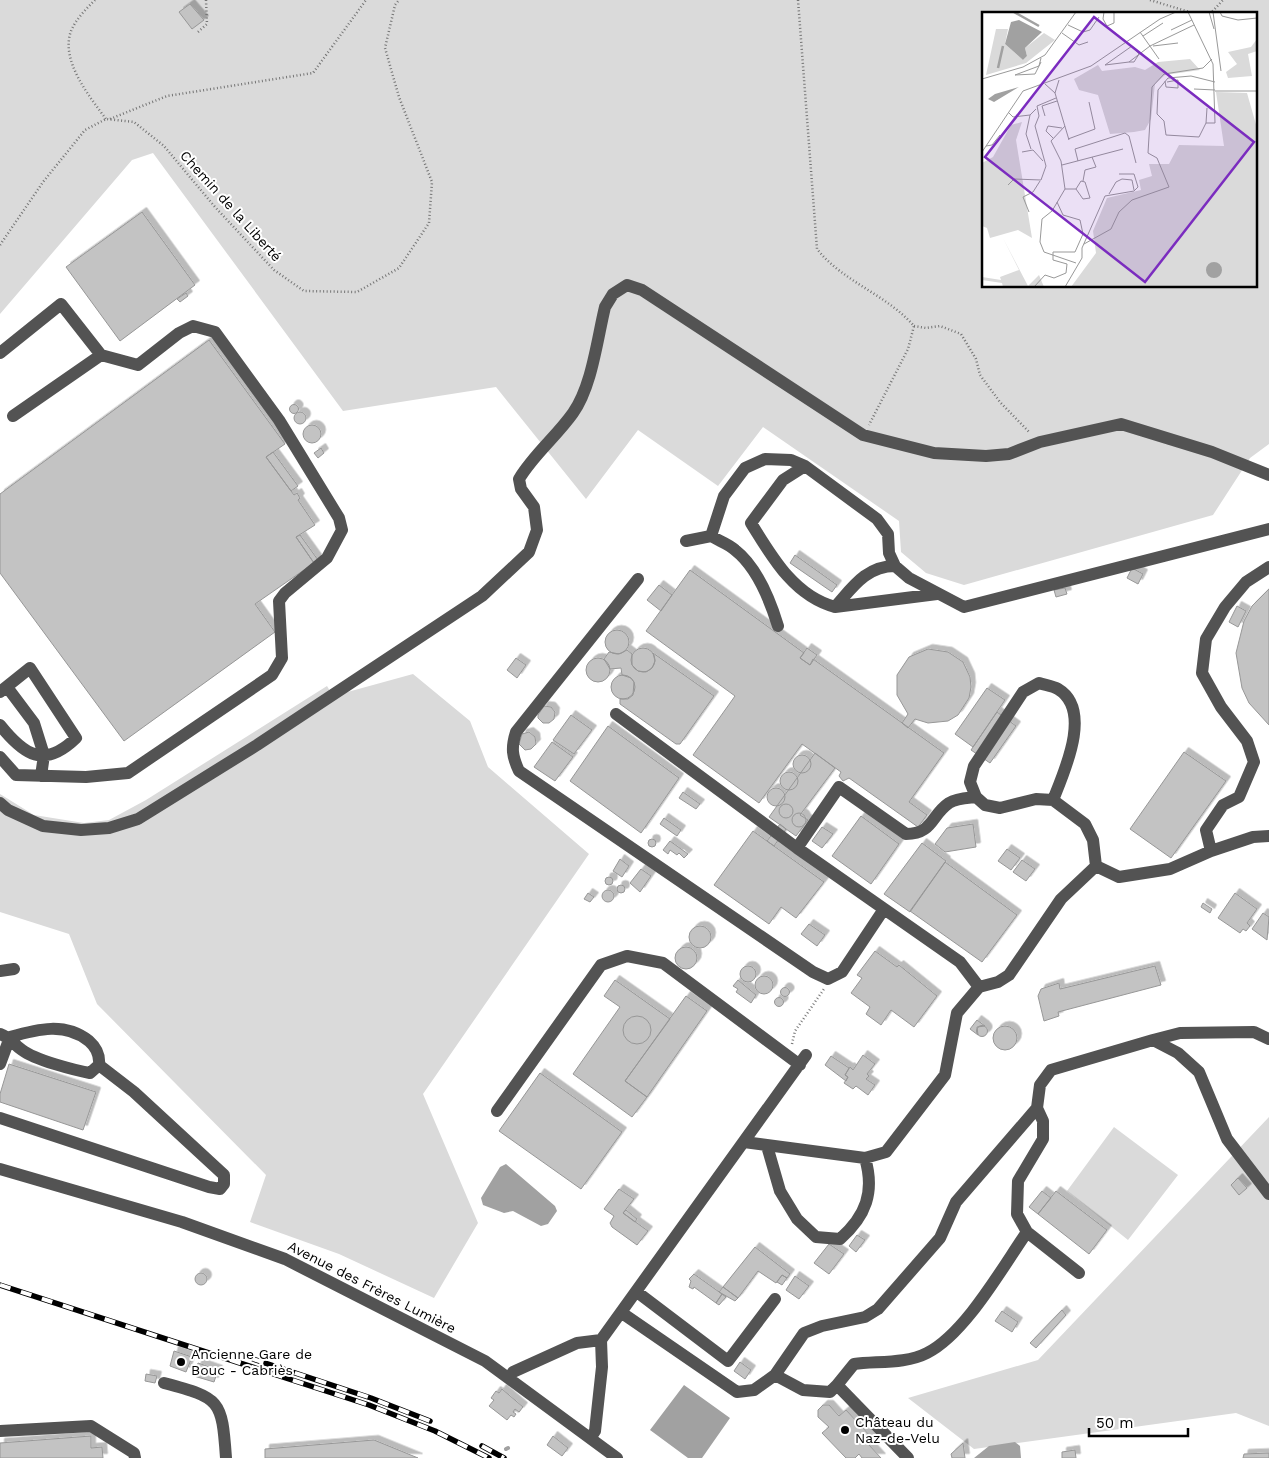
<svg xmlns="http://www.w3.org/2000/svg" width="1269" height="1458" font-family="'Work Sans',sans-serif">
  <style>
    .green { fill: #dadada; fill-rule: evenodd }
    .water { fill: #a1a1a1 }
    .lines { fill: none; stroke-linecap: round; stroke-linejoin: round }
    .stream { stroke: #a1a1a1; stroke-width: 4 }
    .building { fill: #c3c3c3; stroke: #979797; filter: url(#shadow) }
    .path { stroke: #757575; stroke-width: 2.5; stroke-dasharray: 1 2.5; stroke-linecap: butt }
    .minor { stroke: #535353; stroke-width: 12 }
    .rail-casing { stroke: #000; stroke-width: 5.5 }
    .rail { stroke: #fff; stroke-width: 4; stroke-dasharray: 11; stroke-linecap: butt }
    .poi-dot { fill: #000; stroke: #fff; stroke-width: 2 }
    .labels { text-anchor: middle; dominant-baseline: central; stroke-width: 4; stroke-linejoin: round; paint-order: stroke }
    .street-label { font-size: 14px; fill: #000; stroke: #fff }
    .poi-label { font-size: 14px; fill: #000; stroke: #fff; text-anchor: start }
    .inset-river { fill: none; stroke: #a1a1a1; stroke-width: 2.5 }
    .inset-road { fill: none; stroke: #999; stroke-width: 1 }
    .view { fill: #7b2cbf; fill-opacity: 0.15; stroke: #7b2cbf; stroke-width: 2.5 }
    .inset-edge { fill: none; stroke: #000; stroke-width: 2.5 }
  </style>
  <defs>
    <filter id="shadow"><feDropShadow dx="4.5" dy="-4.5" stdDeviation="0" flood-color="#0004"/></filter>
  </defs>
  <rect width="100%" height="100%" fill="#fff"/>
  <path class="green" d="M0,0H1269V444L1250,458L1213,515L964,585L926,573L901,552L899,521L763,427L718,486L638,430L586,499L496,387L343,411L153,153L132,160L0,314ZM983,14H1255V286H983Z
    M413,674L470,721L488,767L589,854L423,1094L478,1223L434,1298L339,1254L250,1222L266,1175L97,1004L69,934L0,912V794L34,815L84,823L109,820L146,800L327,686L333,696Z
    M1269,1117V1426L1236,1413L974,1449L908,1398L1038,1360Z
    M1114,1127L1178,1175L1128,1240L1067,1191Z"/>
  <path class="water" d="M506,1164L555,1206L557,1211L548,1224L541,1226L513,1211L504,1213L483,1205L481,1198L500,1167Z
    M684,1385L730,1418L702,1458H688L650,1430Z
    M1015,1442L1020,1446L1021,1458H974L989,1446Z"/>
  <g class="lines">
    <path class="stream" d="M506,1449L508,1448"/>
  </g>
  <path class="building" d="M190,4L204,20L192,29L179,12Z
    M142,212L195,285L120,341L66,267Z
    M186,293L188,296L180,302L177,299Z
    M209,340L285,444L266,457L294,495L297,493L300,498L298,500L315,525L296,537L314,563L255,604L275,632L124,741L0,573V494Z
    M289.5 409a4.5 4.5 0 1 1 9 0a4.5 4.5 0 1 1-9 0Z
    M294 418a6 6 0 1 1 12 0a6 6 0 1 1-12 0Z
    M303 434a9 9 0 1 1 18 0a9 9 0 1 1-18 0Z
    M321,448L324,453L318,458L314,453Z
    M273,452L298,486L291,491L266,457Z
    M300,535L318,560L314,563L296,537Z
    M795,555L837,585L832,592L790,563Z
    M1132,568L1143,574L1138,584L1127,578Z
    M690,570L804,653L800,658L810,665L813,659L944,753L909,802L927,815L918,827L849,778L843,781L839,776L841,772L802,744L759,803L693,755L735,696L646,631Z
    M659,585L672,595L661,611L647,600Z
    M1065,588L1067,594L1056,597L1054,590Z
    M1269,589V725L1249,703L1242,688L1236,653L1244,621L1252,606Z
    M1237,606L1246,611L1238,627L1229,622Z
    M605 642a12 12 0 1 1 24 0a12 12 0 1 1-24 0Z
    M631 660a12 12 0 1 1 24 0a12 12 0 1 1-24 0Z
    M807,648L817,655L810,665L800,658Z
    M928,649L948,652L963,662L970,677L971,687L969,698L958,715L948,721L928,723L915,719L908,728L902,723L908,714L897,695V675L909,657Z
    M627,650L632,654V665L638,671L646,672L652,668L655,661L653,653L714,696L680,744H676L620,704V699H628L633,695L634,682L631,678L622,675L621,668L610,669L604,659L609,652L619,654Z
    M586 670a12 12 0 1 1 24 0a12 12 0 1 1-24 0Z
    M516,658L526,665L517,678L507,670Z
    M611 687a12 12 0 1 1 24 0a12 12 0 1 1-24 0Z
    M987,688L1005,700L973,747L955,734Z
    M544,706L551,707L555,712L554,719L549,723H543L538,718V715Z
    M997,712L1016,726L990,763L971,750Z
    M571,715L592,730L574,754L553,740Z
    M608,726L679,778L641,833L570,781Z
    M529,732L535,737L536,744L531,749L525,750L519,744L522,734Z
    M552,742L573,757L555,781L534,767Z
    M1184,752L1226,781L1171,858L1130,829Z
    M815,753L835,768L800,815L808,820L796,836L769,817Z
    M793 764a9 9 0 1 1 18 0a9 9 0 1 1-18 0Z
    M780 781a9 9 0 1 1 18 0a9 9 0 1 1-18 0Z
    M767 797a9 9 0 1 1 18 0a9 9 0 1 1-18 0Z
    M683,792L700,804L696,809L679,798Z
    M779 811a7 7 0 1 1 14 0a7 7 0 1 1-14 0Z
    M792 820a7 7 0 1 1 14 0a7 7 0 1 1-14 0Z
    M861,816L899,844L871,884L832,856Z
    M664,818L681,830L677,836L660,824Z
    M780,824L786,829L774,846L767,841Z
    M973,824L976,847L945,852L935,844L947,828Z
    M822,827L833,834L822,848L812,841Z
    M753,831L824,882L796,918L781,907L769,924L714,885Z
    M648 843a4 4 0 1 1 8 0a4 4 0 1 1-8 0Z
    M670,841L688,854L684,858L679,853L677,855L670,850L668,854L663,850Z
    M922,843L946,861L910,912L884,894Z
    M1007,849L1020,858L1011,870L998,861Z
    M620,859L629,866L622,877L613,871Z
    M1022,860L1035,869L1026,881L1013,872Z
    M945,862L1017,915L982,962L910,911Z
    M641,869L651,876L640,892L630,883Z
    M605 881a4 4 0 1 1 8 0a4 4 0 1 1-8 0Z
    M617 889a4 4 0 1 1 8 0a4 4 0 1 1-8 0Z
    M602 896a6 6 0 1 1 12 0a6 6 0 1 1-12 0Z
    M588,893L594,897L590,902L584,899Z
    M1235,893L1257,909L1247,923L1250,926L1246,931L1243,929L1240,933L1218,918Z
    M1203,903L1212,909L1210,913L1201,907Z
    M1263,913L1269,917L1267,940L1252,929Z
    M809,924L825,935L817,946L801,934Z
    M689 937a11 11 0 1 1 22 0a11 11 0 1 1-22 0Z
    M675 958a11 11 0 1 1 22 0a11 11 0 1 1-22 0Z
    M875,951L897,967L899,965L937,996L914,1027L891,1010L881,1025L866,1014L870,1007L851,993L862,978L857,975Z
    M740 974a8 8 0 1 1 16 0a8 8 0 1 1-16 0Z
    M1155,966L1161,985L1058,1012L1059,1016L1044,1021L1038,996L1041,989L1059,983L1060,989Z
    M755 985a9 9 0 1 1 18 0a9 9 0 1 1-18 0Z
    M615,980L670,1019L625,1081L647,1097L632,1117L573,1074L620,1007L604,996Z
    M738,980L756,995L751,1003L736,992L738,989L733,986Z
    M780.5 992a4.5 4.5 0 1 1 9 0a4.5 4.5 0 1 1-9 0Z
    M686,996L707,1011L647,1097L625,1081Z
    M774.5 1002a4.5 4.5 0 1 1 9 0a4.5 4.5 0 1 1-9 0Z
    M623 1030a14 14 0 1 1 28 0a14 14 0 1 1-28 0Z
    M977,1020L985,1026L977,1027L978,1035L970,1029Z
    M976.5 1031a5.5 5.5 0 1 1 11 0a5.5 5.5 0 1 1-11 0Z
    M993 1038a12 12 0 1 1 24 0a12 12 0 1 1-24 0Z
    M863,1055L875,1064L867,1074L869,1076L866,1079L875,1085L868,1095L856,1086L853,1089L844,1083L848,1077L845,1075L850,1067L853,1070Z
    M831,1056L849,1068L845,1075L848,1077L846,1081L825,1065Z
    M9,1064L96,1092L83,1130L0,1102V1094Z
    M540,1073L622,1132L581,1189L499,1131Z
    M1238,1178L1247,1188L1239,1195L1231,1185Z
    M619,1189L634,1199L623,1213L648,1231L637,1245L612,1227L610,1223L614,1216L604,1209Z
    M1042,1191L1051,1198L1038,1214L1029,1207Z
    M1056,1191L1107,1230L1089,1254L1038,1214Z
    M626,1210L637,1219L635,1222L623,1213Z
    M857,1235L865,1240L856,1252L849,1246Z
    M829,1244L844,1254L829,1274L814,1263Z
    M755,1247L790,1274L787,1278L782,1275L776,1283L758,1271L738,1298L723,1287Z
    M195 1279a6 6 0 1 1 12 0a6 6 0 1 1-12 0Z
    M694,1274L722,1294L716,1303L694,1287L693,1289L689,1287L691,1281L689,1279Z
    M782,1275L787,1278L782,1285L777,1282Z
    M795,1276L809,1286L799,1299L786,1290Z
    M723,1287L738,1298L735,1301L719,1292Z
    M722,1294L726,1297L719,1305L716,1303Z
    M1062,1310L1066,1315L1036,1348L1030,1343Z
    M1002,1311L1018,1322L1012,1332L995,1321Z
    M174,1351L192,1357L186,1372L170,1366Z
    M740,1362L751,1370L745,1379L734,1371Z
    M198,1363L218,1370L214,1382L194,1376Z
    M146,1374L157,1376L155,1383L145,1381Z
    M502,1389L523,1407L519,1412L515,1409L513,1412L516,1414L514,1417L511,1415L507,1420L489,1406L494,1400L491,1398L496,1391L499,1393Z
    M823,1405H829L839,1416L846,1410L874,1440L869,1445L881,1458H862L859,1454L855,1458H846L822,1433L829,1427L818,1417V1410Z
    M91,1436V1448L102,1447L103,1458H0V1443Z
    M553,1436L568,1448L562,1456L547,1445Z
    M374,1440L418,1458H265V1449Z
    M963,1443L965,1458H952L951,1454Z
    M1075,1450L1076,1458H1062V1452Z
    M1269,1453V1458H1243L1244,1454Z"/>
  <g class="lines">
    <path class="path" d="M95,0C86,9 76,19 71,31C60,61 90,97 106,119
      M798,0L817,249C843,282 886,294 914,326L908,349L869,425
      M1150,0L1196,14
      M1210,14L1223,0
      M198,32L207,24L206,0
      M110,119L167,96L313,73L366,0
      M0,245L43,182L85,130L106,119L134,122L164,146L215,207L274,270L304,291L357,292L399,268L429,223L432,182L399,97L385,48L395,5L399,0
      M914,326L926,328L940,326L961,334L976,359L980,375L1000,402L1030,433
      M792,1044L795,1031L824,989"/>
    <path class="minor" d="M0,353L61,304L101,355L13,416
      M805,466L783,480L751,523C772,557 794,596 835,607L937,594
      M686,541L711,536
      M638,579L516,732C511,748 512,756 519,771L813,972L828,979L842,972L884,909
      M835,607C852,588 866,566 895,566
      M778,626C770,600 757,567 735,550C729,544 719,541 711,536L724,496L745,468L765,459L791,460L805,466L877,519L888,534L889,553L895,566L909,578L964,607L1269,529
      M7,687L34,723L44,755L41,776
      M0,692L30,668L76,738C44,769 24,755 0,725
      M616,714L797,848L960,962L979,987
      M0,757L16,775L86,777L128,773L272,675L282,658L279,601L285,593L327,558L342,530L339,518L279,420L215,332L193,326L179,333L138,365L101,355
      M1053,800C1064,772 1093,710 1058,689C1053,686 1045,685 1039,683L1023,692L974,766L970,782L976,797L985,805L1000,808L1036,799L1053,800L1085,824L1093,840L1096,866
      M0,803L8,810L43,826L81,830L109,828L138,819L257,745L482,596L529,552L537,530L534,507L521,489L519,479C534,454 556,437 573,413C592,386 597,340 605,307L613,294L627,285L642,290L863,435L934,453L986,456L1009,454L1040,442L1121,424L1212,452L1269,475
      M797,848L839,787L906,834C933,834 931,815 949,803C957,798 968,798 976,797
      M1211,851L1206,830L1223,805L1239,797L1254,762L1247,741L1221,707L1202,673L1206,639L1225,607L1246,582L1269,567
      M0,971L14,969
      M0,1034C11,1038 13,1044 22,1050C35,1060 74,1070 90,1073L99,1065C100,1055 97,1048 89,1041C65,1022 38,1029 10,1037
      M1153,1040L1180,1033L1254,1032L1269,1039
      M0,1064L10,1037
      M1037,1108L1043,1121V1139L1018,1181L1017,1214L1027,1232L1079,1273
      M497,1111L601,965L627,956L663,963L800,1065
      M0,1118L209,1187L220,1189L224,1184V1175L134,1092L99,1065
      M744,1142L865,1158L886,1152L945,1075L957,1013L979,987L998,982L1009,975L1061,899L1096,866L1119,877L1170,869L1211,851L1253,837L1269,836
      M767,1146L780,1191L797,1219L816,1237L840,1239C866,1216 875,1192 865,1158
      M0,1169L182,1222L285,1259L485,1361L617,1458
      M637,1292L728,1361L775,1299
      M622,1313L737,1392L754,1390L775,1375L804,1333L822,1326L865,1317L878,1309L940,1238L956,1202L1037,1108L1040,1085L1051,1070L1153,1040L1178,1053L1199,1072L1227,1139L1269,1194
      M601,1340L806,1055
      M775,1375L803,1390L830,1392L837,1385L908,1458
      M510,1377L513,1372L577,1343L601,1340L602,1367L595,1431L591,1437
      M164,1383C220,1398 222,1399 226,1458
      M837,1385L854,1364C877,1361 906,1364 927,1353C965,1334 1002,1268 1027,1232
      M0,1431L91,1426L134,1453L135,1458"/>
    <defs>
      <path id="rail" d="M0,1285L369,1405L435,1431L489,1458
        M253,1359L371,1398L430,1421
        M482,1446L504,1458"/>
    </defs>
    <use href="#rail" class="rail-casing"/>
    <use href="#rail" class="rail"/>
  </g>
  <g class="poi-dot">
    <circle cx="181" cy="1362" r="5"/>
    <circle cx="845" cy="1430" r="5"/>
  </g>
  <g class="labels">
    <g class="street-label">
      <text transform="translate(231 206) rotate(48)">Chemin de la Liberté</text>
      <text transform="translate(372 1287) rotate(27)">Avenue des Frères Lumière</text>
    </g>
    <g class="poi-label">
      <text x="191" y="1354">Ancienne Gare de<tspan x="191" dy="16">Bouc - Cabriès</tspan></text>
      <text x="855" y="1422">Château du<tspan x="855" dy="16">Naz-de-Velu</tspan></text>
    </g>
  </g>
  <g transform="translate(982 12)">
    <rect width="275" height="275" fill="#fff"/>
    <path d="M14,17H26L23,32L41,48L45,44L43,36L62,21L73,28L44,51L4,63ZM275,27V39L266,42L270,64L246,66L244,60L255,52L246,40L269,35ZM208,47L218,58L183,63L173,72L169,107L163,118L152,120L128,122L116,83L97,78L92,67L116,53L120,59L153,55L163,58L176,50ZM234,80L265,81L275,116V275H89L114,241L111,219L125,186L159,178L157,168L170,164L167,152H187L197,133L242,134ZM40,110L34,128L50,226L36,218L8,226L5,216L0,214V151L11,145L29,113ZM21,226L46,274L57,263L62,275H21L20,271L0,268V265L19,268L18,265L37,258Z" fill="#dadada"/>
    <path d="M37,8L60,20L43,36L45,44L41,48L23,32L29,10ZM37,75L12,90L6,87L13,82ZM224 258a8 8 0 1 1 16 0a8 8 0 1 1-16 0Z" fill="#a1a1a1"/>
    <path class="inset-river" d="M32,0L57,14M16,56L21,34"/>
    <path class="inset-road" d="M122,0L121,7L125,14L132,11V0M206,0L231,52L233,111H224L225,96M227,0L232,17M231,0L239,59M238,0L240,4L256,8L275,6M86,13L101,20L108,18L117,5M189,18L210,8M158,20L177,47M80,21L97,33L106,30M161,24L181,11M171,34L196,31M157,42L152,50H147L168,34L212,13M59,46L57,54L33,63L53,62L59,50M147,50L123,53L150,34L157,42M0,67L41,55L63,43L94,0M183,69L184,75L196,76V68L185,70M63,72L73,81L77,68M212,77L233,78M233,79H275M73,81L87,128M27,101L31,105L48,103L54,97M48,103L44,122L49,137M63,104L60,94L75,89M224,111L217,125L184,123L182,109L175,102L176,78L186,66L209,64L233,70M83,114L69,129L79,149L83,177L70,199L60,207L58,230L62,240L94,251M71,126L64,119L66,114L80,116M86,127L113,117L107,90M4,134L10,133L18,123M0,140L41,79L109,54L178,7L194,0M40,140L51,138L61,149M96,149L93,137L143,121L147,124L154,151M80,153L141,137M101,169L103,158L114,155L110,145M26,173L32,167L59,168L64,154L53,114L57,104L55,94L74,86M83,177H94L99,169L103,170L108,186L101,187L94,177M127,182L134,170L140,167L150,168L152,178M47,200L41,185L51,180L58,169M102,232L129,217L137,200L150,188L187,175L175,146L166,141L170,75L182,62L221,56L230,47M52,275L63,263L72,266L84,261L85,252L71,248V240H93L101,222L98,208L81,203L75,190M83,275L100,246V236L123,184L152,179L156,175L152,162H137"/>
    <path class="view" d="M112,5L272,130L163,270L3,145Z"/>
    <rect width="275" height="275" class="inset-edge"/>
  </g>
  <path d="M1089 1428v8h99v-8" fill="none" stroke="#000000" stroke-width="2.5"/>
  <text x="1096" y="1428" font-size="15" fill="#000000" stroke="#ffffff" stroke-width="4" paint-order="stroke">50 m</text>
</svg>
